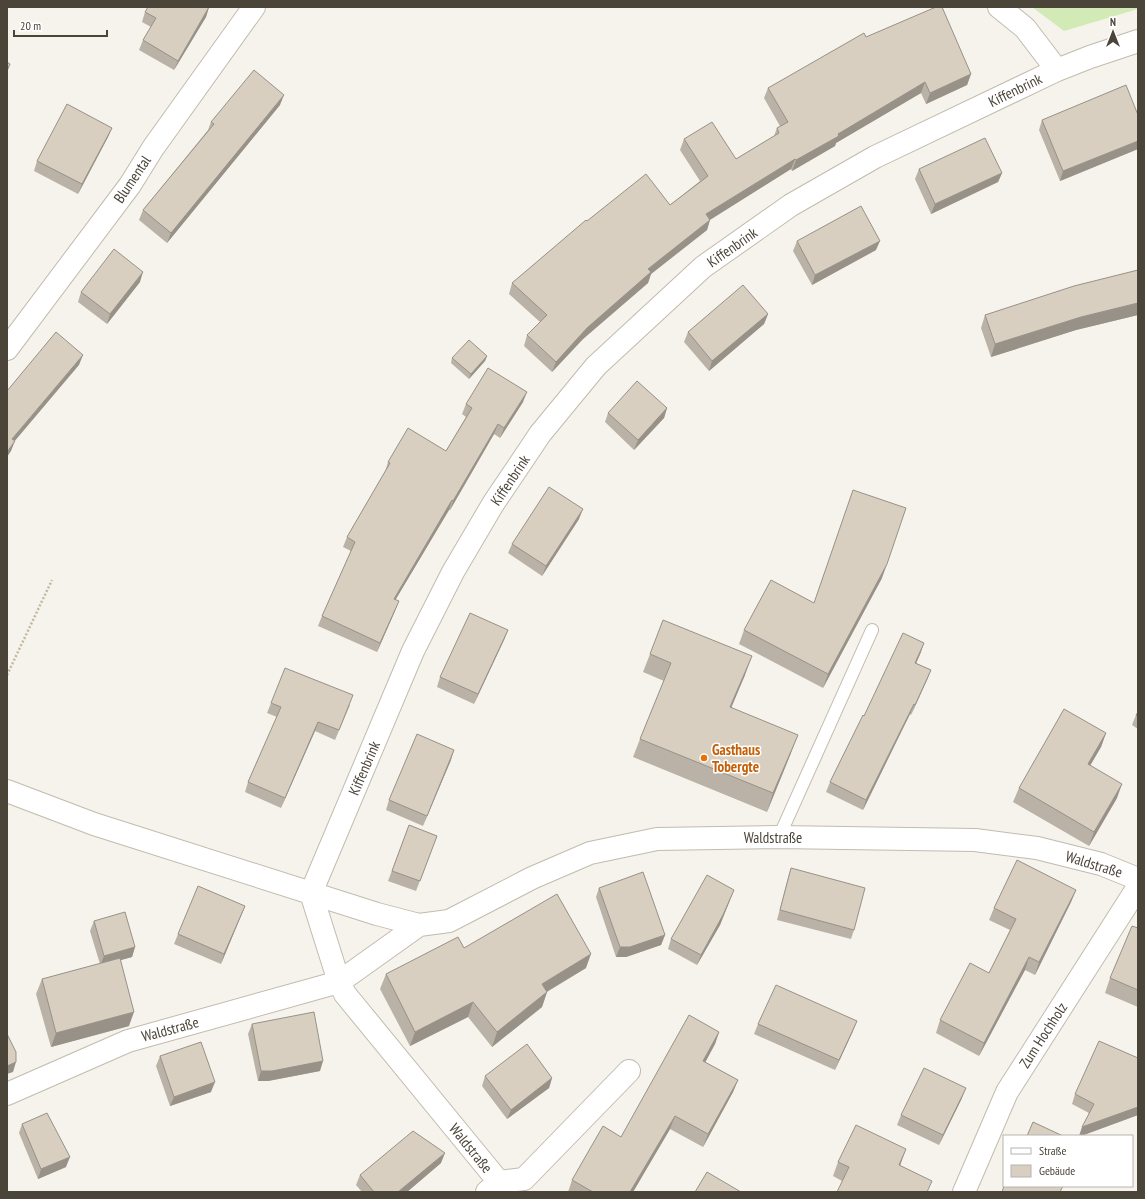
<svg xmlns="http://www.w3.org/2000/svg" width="1145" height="1199" font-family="'PT Sans Narrow',sans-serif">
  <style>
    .green { fill: #d2eab5 }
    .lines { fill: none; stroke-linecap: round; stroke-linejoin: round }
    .lane-casing { stroke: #c2bbae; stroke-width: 14 }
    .street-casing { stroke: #c2bbae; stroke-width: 24 }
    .path { stroke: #c4b79f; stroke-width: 2.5; stroke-dasharray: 2 2; stroke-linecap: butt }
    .lane { stroke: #fff; stroke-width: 12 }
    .street { stroke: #fff; stroke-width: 22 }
    .wall { fill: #bab2a6 }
    .shaded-wall { fill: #979187 }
    .building { fill: #d8cfc1; stroke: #979187 }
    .food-dot { fill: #e8710a; stroke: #fff; stroke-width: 1.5 }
    .labels { text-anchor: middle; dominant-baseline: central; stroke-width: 3; stroke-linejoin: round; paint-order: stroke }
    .street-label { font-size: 15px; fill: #4b4439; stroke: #fff }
    .food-label { font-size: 15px; font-weight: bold; fill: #c56008; stroke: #fff; text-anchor: start }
  </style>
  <rect width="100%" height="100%" fill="#f6f3ec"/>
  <path class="green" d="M1032,7H1138V9L1064,31Z"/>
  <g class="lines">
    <defs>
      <path id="lane" d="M779,837L872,630"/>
      <path id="street" d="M999,7L1025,28L1057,70
        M7,349L130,185L153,148L254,7
        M7,791L94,824L377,914L419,925L449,921L532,878L590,853L657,839L779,837L975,840L1037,848L1101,864L1138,879
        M311,893L413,651L453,572L493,504L540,434L596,366L703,267L791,205L875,157L1057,70L1090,57L1138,41
        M311,893L339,982L345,994L499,1182L487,1192
        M7,1094L128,1041L339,982L419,925
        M499,1182L524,1179L629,1071
        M964,1192L1007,1092L1138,887"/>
    </defs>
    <use href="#lane" class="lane-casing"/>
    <use href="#street" class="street-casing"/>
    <path class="path" d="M7,675L52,580"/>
    <use href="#lane" class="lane"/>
    <use href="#street" class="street"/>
  </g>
  <path class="wall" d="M209,7L206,17L174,70L139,50L143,40L151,27L142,22L145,12Z
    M866,37L971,74L967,85L926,104L921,93L836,143L835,146L792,171L791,169L710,219L707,230L651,274L648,283L583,339L552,372L524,346L527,335L540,322L509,294L512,283L587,221L670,205L700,181L680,150L684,139L736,159L774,136L777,128L780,126L764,98L768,88Z
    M280,105L167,243L139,220L143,210L208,130L211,122Z
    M1138,115V149L1060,181L1039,130L1042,120Z
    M112,128L108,137L78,194L34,171L37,161Z
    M919,169L1002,173L998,182L931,214L915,179Z
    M797,241L876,250L812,285L793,251Z
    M1138,270V315L1076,330L991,357L981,328L985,315Z
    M140,282L107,324L78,302L81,292Z
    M768,314L764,324L709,371L684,342L688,332Z
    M487,356L485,361L469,379L451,363L452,358Z
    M523,402L500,438L494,434L450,510H449L395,600V611L377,652L318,626L322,616L351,551L343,547L347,537L385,472L388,462L446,451L466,417L462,414L466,404Z
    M667,408L664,418L634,450L605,422L608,413Z
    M579,519L542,576L508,553L512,544Z
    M882,578L823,688L739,644L744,630L814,603Z
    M508,630L504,640L474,704L437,687L440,677Z
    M921,652L916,663L931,670L927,680L911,715L910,714L863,810L826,792L830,782L864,716Z
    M650,654L745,675L731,707L791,753L767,812L633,757L640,739L664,681L643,672Z
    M271,703L350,705L335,740L315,731L281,808L245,792L248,782L277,717L267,713Z
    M1138,712V729L1132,725L1136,715Z
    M1106,733L1101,747L1090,765L1117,798L1089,846L1013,802L1019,788Z
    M451,760L423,826L386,810L389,800Z
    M409,825L437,836L416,891L388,881Z
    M791,868L854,930L851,939L777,920L788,878Z
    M599,888L665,935L661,945L626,957H616L596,897Z
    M1076,890L1071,902L1035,975L1025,970L979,1056L936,1033L940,1020L989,973L1010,930L989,920L994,908Z
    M730,900L720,925L697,965L668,949L671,939Z
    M245,906L221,964L174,944L178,934Z
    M94,921L135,947L132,957L120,960L129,1026L51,1047L36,994L42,979L100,964L90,931Z
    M1138,928V1007L1105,993L1110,978Z
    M464,948L586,968L547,992L542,1007L492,1047L468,1017L410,1046L380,989L386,974Z
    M252,1024L320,1071L268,1081H258L248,1034Z
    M758,1024L853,1031L835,1070L754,1034Z
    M719,1032L715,1044L705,1062L738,1080L733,1092L703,1147L670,1129L633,1192H568L572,1180L621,1137Z
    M160,1056L211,1092L170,1106L156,1066Z
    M1138,1058V1115L1081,1136L1089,1113L1072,1104L1075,1094Z
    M485,1076L552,1078L549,1088L507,1119L482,1086Z
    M962,1098L939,1145L897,1125L901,1115Z
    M22,1124L66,1167L38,1179L19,1133Z
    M838,1162L901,1163L900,1166L842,1181L833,1176Z
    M441,1163L407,1192H362L356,1185L360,1175Z"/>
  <path class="shaded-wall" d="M209,7L206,17L174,70L178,61Z
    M971,74L967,85L926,104L930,93Z
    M925,82L921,93L836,143L835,146L792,171L796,160L838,134Z
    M284,95L280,105L167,243L171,233Z
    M112,128L108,137L78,194L82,184Z
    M1138,141V149L1060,181L1063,171Z
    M795,159L791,169L702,225L706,214Z
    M1002,173L998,182L931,214L935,204Z
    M710,220L707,230L651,274L648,283L583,339L552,372L556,362L587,328L648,269Z
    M880,241L876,250L812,285L815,275Z
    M143,272L140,282L107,324L110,314Z
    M1138,303V315L1076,330L991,357L995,344L1081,317Z
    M768,314L764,324L709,371L712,361Z
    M83,355L79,365L8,449L12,439Z
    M487,356L485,361L469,379L471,374Z
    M527,392L523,402L500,438L504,428Z
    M667,408L664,418L634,450L638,440Z
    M498,424L494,434L450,510L453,501Z
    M15,441L11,451L7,457V452Z
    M452,500L449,510L390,609L394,599Z
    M583,509L579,519L542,576L546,566Z
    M887,564L882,578L823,688L828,674Z
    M399,601L395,611L377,652L380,643Z
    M508,630L504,640L474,704L478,694Z
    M924,643L921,652L912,673L915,663Z
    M752,656L745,675L724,725L730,707Z
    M931,670L927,680L911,715L915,705Z
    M914,704L910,714L863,810L866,800Z
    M318,722L315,731L281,808L285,798Z
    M1106,733L1101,747L1083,778L1088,764Z
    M798,735L791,753L767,812L773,793Z
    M454,750L451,760L423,826L427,816Z
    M1122,784L1117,798L1089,846L1094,832Z
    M734,890L720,925L697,965L701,955Z
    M1076,890L1071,902L1035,975L1039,962Z
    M245,906L241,916L221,964L224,954Z
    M665,935L661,945L626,957H616L620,947Z
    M135,947L132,957L100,966L104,956Z
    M591,954L586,968L536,998L542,984Z
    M1029,957L1025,970L979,1056L984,1043Z
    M547,992L542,1007L492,1047L497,1032Z
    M473,1002L468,1017L410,1046L415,1032Z
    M134,1012L129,1026L51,1047L56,1033Z
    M857,1021L853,1031L835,1070L839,1060Z
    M719,1032L715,1044L699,1074L703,1061Z
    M323,1061L320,1071L268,1081H258L261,1071Z
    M16,1062L13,1072L7,1074V1066Z
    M552,1078L549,1088L507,1119L511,1110Z
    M738,1080L733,1092L703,1147L708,1134Z
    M215,1082L211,1092L170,1106L174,1097Z
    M966,1088L962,1098L939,1145L943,1135Z
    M1138,1107V1115L1081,1136H1079L1082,1127Z
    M675,1116L670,1129L633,1192H630Z
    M906,1149L901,1163L893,1180L899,1165Z
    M445,1153L441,1163L407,1192H398Z
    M70,1157L66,1167L38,1179L41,1169Z"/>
  <path class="building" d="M148,7H209L178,61L143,40L156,18L145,12Z
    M936,7H942L971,74L930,93L925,82L838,134L839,136L796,160L795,159L706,214L710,220L648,269L651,272L587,328L556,362L527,335L547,315L512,283L586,220L587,221L646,174L670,205L708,176L684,139L712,122L736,159L779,133L777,128L788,122L768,88L864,33L866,37Z
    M7,62L10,64L7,71Z
    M254,70L284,95L171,233L143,210L214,124L211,122Z
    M1126,85L1138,115V141L1063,171L1042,120Z
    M67,104L112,128L82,184L37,161Z
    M985,138L1002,173L935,204L919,169Z
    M861,206L880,241L815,275L797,241Z
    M114,249L143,272L110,314L81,292Z
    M1138,270V303L1081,317L995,344L985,315L1074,286Z
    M743,285L768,314L712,361L688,332Z
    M56,332L83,355L12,439L15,441L7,452V391Z
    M469,340L487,356L471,374L452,358Z
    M488,368L527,392L504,428L498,424L453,501L452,500L394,599L399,601L380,643L322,616L355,542L347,537L390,463L388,462L408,428L446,451L472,408L466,404Z
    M637,381L667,408L638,440L608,413Z
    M549,487L583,509L546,566L512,544Z
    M853,490L906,508L887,564L828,674L744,630L771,580L814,603Z
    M470,613L508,630L478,694L440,677Z
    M663,620L752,656L730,707L798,735L773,793L640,739L671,663L650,654Z
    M903,633L924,643L915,663L931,670L915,705L914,704L866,800L830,782L863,715L864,716Z
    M285,668L353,695L339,730L318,722L285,798L248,782L281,707L271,703Z
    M1064,709L1106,733L1088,764L1122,784L1094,832L1019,788Z
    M1138,712V717L1136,715Z
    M417,734L454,750L427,816L389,800Z
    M409,825L437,836L420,881L392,871Z
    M1017,860L1076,890L1039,962L1029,957L984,1043L940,1020L970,963L989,973L1016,919L994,908Z
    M791,868L865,888L854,930L780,910Z
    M643,872L665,935L630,947H620L599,888Z
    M707,875L734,890L723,915L701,955L671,939Z
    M198,886L245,906L224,954L178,934Z
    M557,894L591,954L542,984L547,992L497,1032L473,1002L415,1032L386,974L458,937L464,948Z
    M125,912L135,947L104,956L94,921Z
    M1132,926L1138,928V990L1110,978Z
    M120,958L134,1012L56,1033L42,979Z
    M776,985L857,1021L839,1060L758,1024Z
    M314,1012L323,1061L272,1071H261L252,1024Z
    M689,1015L719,1032L703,1061L738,1080L708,1134L675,1116L630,1192H593L572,1180L603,1126L621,1137Z
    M7,1034L16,1052V1062L7,1066Z
    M1099,1041L1138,1058V1107L1082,1127L1094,1104L1075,1094Z
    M201,1042L215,1082L174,1097L160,1056Z
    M527,1044L552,1078L511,1110L485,1076Z
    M924,1068L966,1088L943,1135L901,1115Z
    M47,1113L70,1157L41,1169L22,1124Z
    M1033,1122L1063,1136H1027Z
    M856,1125L906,1149L899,1165L932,1181L927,1192H837L849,1167L838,1162Z
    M413,1131L445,1153L398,1192H374L360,1175Z
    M707,1172L741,1192H695Z
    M1004,1186H1063L1060,1192H1002Z"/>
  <circle class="food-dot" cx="704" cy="758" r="4"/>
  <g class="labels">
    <g class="street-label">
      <text transform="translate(1015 90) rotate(-26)">Kiffenbrink</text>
      <text transform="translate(132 179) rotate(-56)">Blumental</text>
      <text transform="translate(732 247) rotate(-35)">Kiffenbrink</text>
      <text transform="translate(510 480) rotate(-56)">Kiffenbrink</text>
      <text transform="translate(364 768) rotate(-67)">Kiffenbrink</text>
      <text x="773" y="837">Waldstraße</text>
      <text transform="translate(1094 864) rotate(17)">Waldstraße</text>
      <text transform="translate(170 1029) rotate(-15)">Waldstraße</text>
      <text transform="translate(1043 1035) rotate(-57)">Zum Hochholz</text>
      <text transform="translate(471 1148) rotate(51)">Waldstraße</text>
    </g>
    <g class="food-label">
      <text x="712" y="749">Gasthaus<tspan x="712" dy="17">Tobergte</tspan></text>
    </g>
  </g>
  <rect width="1145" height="1199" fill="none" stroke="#4b4439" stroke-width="16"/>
  <rect x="1003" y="1135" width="130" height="52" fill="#ffffff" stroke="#b7b4b0"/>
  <rect x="1011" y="1148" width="20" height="6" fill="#ffffff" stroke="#b7b4b0"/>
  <text x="1039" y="1155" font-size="12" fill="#4b4439">Straße</text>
  <rect x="1011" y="1165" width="20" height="12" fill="#d8cfc1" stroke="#b7b4b0"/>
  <text x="1039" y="1175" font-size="12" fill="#4b4439">Gebäude</text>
  <g transform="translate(1113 32)" stroke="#ffffff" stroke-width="3" paint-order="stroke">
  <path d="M0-3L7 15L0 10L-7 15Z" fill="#4b4439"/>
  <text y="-6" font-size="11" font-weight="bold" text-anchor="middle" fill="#4b4439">N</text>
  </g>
  <path d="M14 30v6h93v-6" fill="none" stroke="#4b4439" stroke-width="2"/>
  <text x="20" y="30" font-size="12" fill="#4b4439" stroke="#ffffff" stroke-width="3" paint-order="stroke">20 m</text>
</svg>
